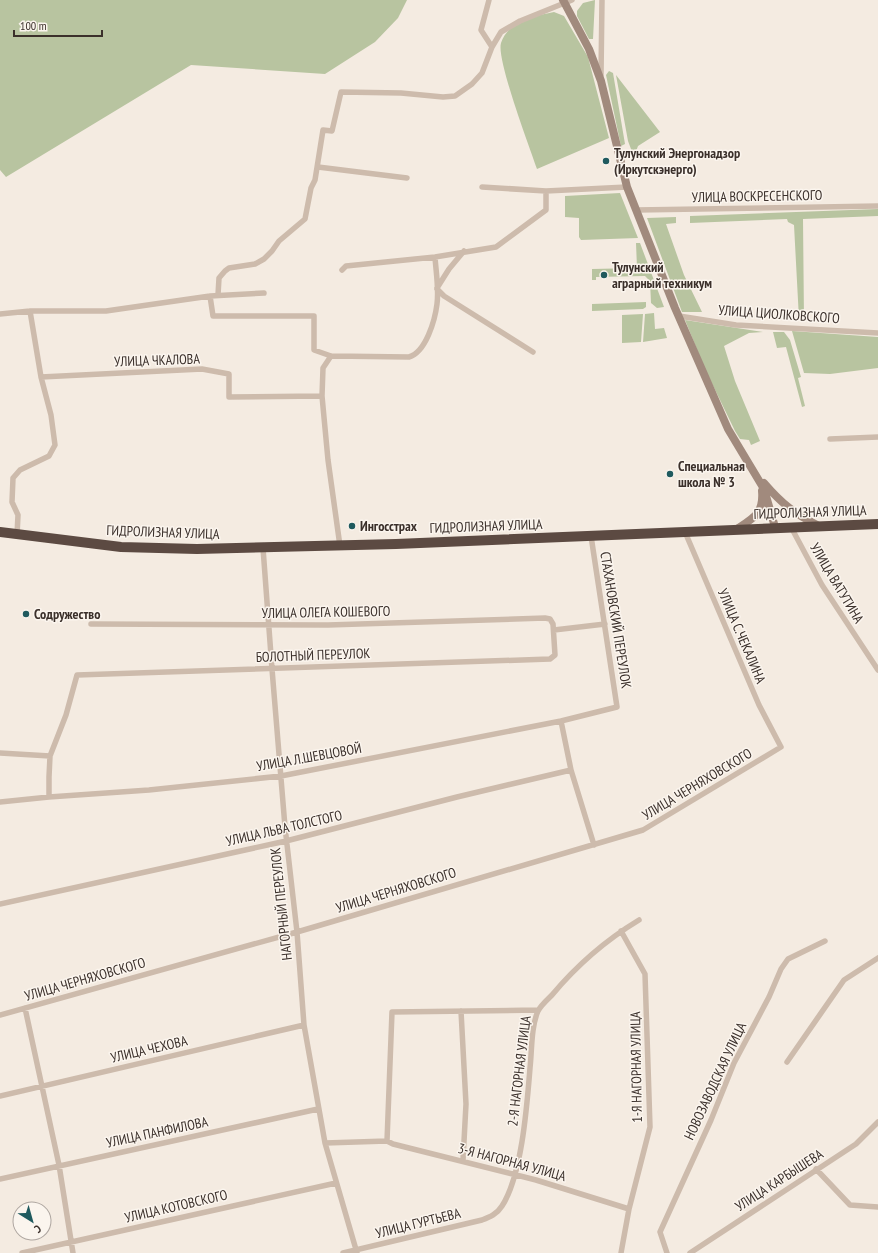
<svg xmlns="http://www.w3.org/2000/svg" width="878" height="1253" font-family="'PT Sans Narrow',sans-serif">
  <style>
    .green { fill: #b8c4a0 }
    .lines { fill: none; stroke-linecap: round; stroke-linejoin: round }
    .street { stroke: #cdbbac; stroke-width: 5.5 }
    .secondary { stroke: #a18a7d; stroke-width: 8 }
    .highway { stroke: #5c4a42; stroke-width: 10 }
    .poi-dot { fill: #1f5a5e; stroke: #fbf5ee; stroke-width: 1.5 }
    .labels { text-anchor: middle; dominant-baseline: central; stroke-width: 3; stroke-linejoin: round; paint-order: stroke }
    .poi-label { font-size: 14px; font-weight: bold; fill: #3b302b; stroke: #fbf5ee; text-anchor: start }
    .street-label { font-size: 14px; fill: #3b302b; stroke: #fbf5ee }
  </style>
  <rect width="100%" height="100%" fill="#f4ebe1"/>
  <path class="green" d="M0,0H407L398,18L375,42L325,74L191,65L6,177L0,170Z
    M595,0L593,39H589L577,16V11L583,3Z
    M554,12L564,16L588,57L609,138L537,169C530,148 496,59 501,43C508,21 535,16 554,12Z
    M609,71L613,73L625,144L621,146L606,75Z
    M616,75L660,132L638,146L634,157L628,141Z
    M620,193L638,238L581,240L579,237V218L565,217V196Z
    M878,209V216L803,219L804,320L799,319L794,225L788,222L787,219L690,223V216Z
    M676,217V223L666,224L684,275L702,312H682L647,218Z
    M636,243H640L664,307L657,308L651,303L650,281L645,276L596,277V280H592V269L637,268Z
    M646,302V307L643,309L592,311V304Z
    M654,313L655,329L664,328L667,338L643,342L645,314Z
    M643,314L641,342L622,343V315Z
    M685,320L763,332L749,333L724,346L735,381L760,441L751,445L749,440L740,439L735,431L705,369Z
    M792,331L878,337V368L830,374L804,373Z
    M773,332H784L790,340L801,377L798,378L805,406L802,407L786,347L777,348Z"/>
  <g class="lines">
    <path class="street" d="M489,0L481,30L492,47
      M601,75L602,0
      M318,167L407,178
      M482,187L546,191L627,187
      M636,210L878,206
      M342,270L346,266L435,257L496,247L546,210V191
      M437,288L449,269L464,251
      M437,289L444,296L533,352
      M218,295L219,278L225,271L229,268L255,264L264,259L272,251L279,241L305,219L311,188L315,180L323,130L332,131L341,92L401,93L443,97L455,96L472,84L482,73L492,47L501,32L520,21L572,0
      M210,296L213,316H314V350L331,356L409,357C426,352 435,320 437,304C439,289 436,272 435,257
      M0,314L30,311
      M679,316L736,325L878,333
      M331,356L323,368L322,396L328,460L340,546
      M41,377L202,369L229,374V397L322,396
      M830,439L878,437
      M791,527L822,585L878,670
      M17,535L18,515L12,502L13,478L20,470L49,456L55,445L51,415L41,377L30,311H106L210,296L264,293
      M263,548L272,669L285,827L297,932L304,1025L325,1143L357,1253
      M554,630L605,624
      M561,721L571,770L594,845
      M0,753L50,756
      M49,797V777L50,756L66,715L77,675L550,659L555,655L553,624L550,619L545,618L328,625L91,624
      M0,802L49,797L149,790L281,776L561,721L617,707L591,536
      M0,904L286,841L457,797L571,770
      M621,931L645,974L650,1127L629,1209L621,1253
      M25,1008L59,1165L73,1253
      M461,1011L466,1104L463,1160
      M0,1015L297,932L643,830L781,747L759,705L685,532
      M787,1062L844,980L878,958
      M0,1096L304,1025
      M387,1141L392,1012L538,1010
      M325,1143L387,1141L393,1144L536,1180L629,1209
      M816,1169L850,1205L878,1207
      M0,1179L318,1109
      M22,1253L336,1183
      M343,1253L482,1220C490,1217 497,1214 502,1206C522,1175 527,1105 530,1068C532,1050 531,1027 538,1011C541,1005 548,999 552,995C577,965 606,940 639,920
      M667,1253L660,1232L711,1120L734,1063L769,997L781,969L788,959L825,941
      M690,1253L856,1144L878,1122"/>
    <path class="secondary" d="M563,0L589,49L601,81L627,187L675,308L728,429L764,489L775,527
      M764,483C782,504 795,514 819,526
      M737,529C754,518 764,513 762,491"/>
    <path class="highway" d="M0,532L121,547L197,549L396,544L878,524"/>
  </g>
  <g class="poi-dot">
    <circle cx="606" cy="161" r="4"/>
    <circle cx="604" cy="275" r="4"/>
    <circle cx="670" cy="474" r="4"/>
    <circle cx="352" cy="526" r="4"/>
    <circle cx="26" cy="614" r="4"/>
  </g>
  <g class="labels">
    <g class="poi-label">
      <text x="614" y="153">Тулунский Энергонадзор<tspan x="614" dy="16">(Иркутскэнерго)</tspan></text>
      <text x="612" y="267">Тулунский<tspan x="612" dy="16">аграрный техникум</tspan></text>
      <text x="678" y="466">Специальная<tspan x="678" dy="16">школа № 3</tspan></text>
      <text x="360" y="526">Ингосстрах</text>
      <text x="34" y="614">Содружество</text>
    </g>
    <g class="street-label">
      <text transform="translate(757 196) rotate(-1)">УЛИЦА ВОСКРЕСЕНСКОГО</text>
      <text transform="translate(779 314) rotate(4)">УЛИЦА ЦИОЛКОВСКОГО</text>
      <text transform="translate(157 360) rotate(-2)">УЛИЦА ЧКАЛОВА</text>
      <text transform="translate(810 512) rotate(-2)">ГИДРОЛИЗНАЯ УЛИЦА</text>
      <text transform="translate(486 526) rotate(-2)">ГИДРОЛИЗНАЯ УЛИЦА</text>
      <text transform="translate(163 532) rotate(2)">ГИДРОЛИЗНАЯ УЛИЦА</text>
      <text transform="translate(837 583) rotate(59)">УЛИЦА ВАТУТИНА</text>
      <text transform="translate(326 612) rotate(-1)">УЛИЦА ОЛЕГА КОШЕВОГО</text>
      <text transform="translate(616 620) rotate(81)">СТАХАНОВСКИЙ ПЕРЕУЛОК</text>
      <text transform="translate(742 636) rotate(67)">УЛИЦА С.ЧЕКАЛИНА</text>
      <text transform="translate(313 655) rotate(-2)">БОЛОТНЫЙ ПЕРЕУЛОК</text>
      <text transform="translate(309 757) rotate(-10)">УЛИЦА Л.ШЕВЦОВОЙ</text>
      <text transform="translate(697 784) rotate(-31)">УЛИЦА ЧЕРНЯХОВСКОГО</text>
      <text transform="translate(284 828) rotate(-13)">УЛИЦА ЛЬВА ТОЛСТОГО</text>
      <text transform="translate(396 890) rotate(-17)">УЛИЦА ЧЕРНЯХОВСКОГО</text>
      <text transform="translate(281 904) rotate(-96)">НАГОРНЫЙ ПЕРЕУЛОК</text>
      <text transform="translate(85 979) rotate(-16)">УЛИЦА ЧЕРНЯХОВСКОГО</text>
      <text transform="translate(149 1049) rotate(-13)">УЛИЦА ЧЕХОВА</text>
      <text transform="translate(636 1067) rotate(-91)">1-Я НАГОРНАЯ УЛИЦА</text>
      <text transform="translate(519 1071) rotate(-83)">2-Я НАГОРНАЯ УЛИЦА</text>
      <text transform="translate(715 1081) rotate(-65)">НОВОЗАВОДСКАЯ УЛИЦА</text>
      <text transform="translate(157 1132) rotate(-12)">УЛИЦА ПАНФИЛОВА</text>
      <text transform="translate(512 1162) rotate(15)">3-Я НАГОРНАЯ УЛИЦА</text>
      <text transform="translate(779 1180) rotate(-33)">УЛИЦА КАРБЫШЕВА</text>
      <text transform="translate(176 1206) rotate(-13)">УЛИЦА КОТОВСКОГО</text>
      <text transform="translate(418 1223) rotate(-14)">УЛИЦА ГУРТЬЕВА</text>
    </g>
  </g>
  <g transform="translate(32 1221) rotate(143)"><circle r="19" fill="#fbf5ee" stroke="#aea6a0"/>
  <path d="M0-3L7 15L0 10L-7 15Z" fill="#1f5a5e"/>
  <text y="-6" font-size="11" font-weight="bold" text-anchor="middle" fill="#3b302b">С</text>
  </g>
  <path d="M14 30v6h88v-6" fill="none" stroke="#3b302b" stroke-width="2"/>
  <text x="20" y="30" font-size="12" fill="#3b302b" stroke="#fbf5ee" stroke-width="3" paint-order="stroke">100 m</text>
</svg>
